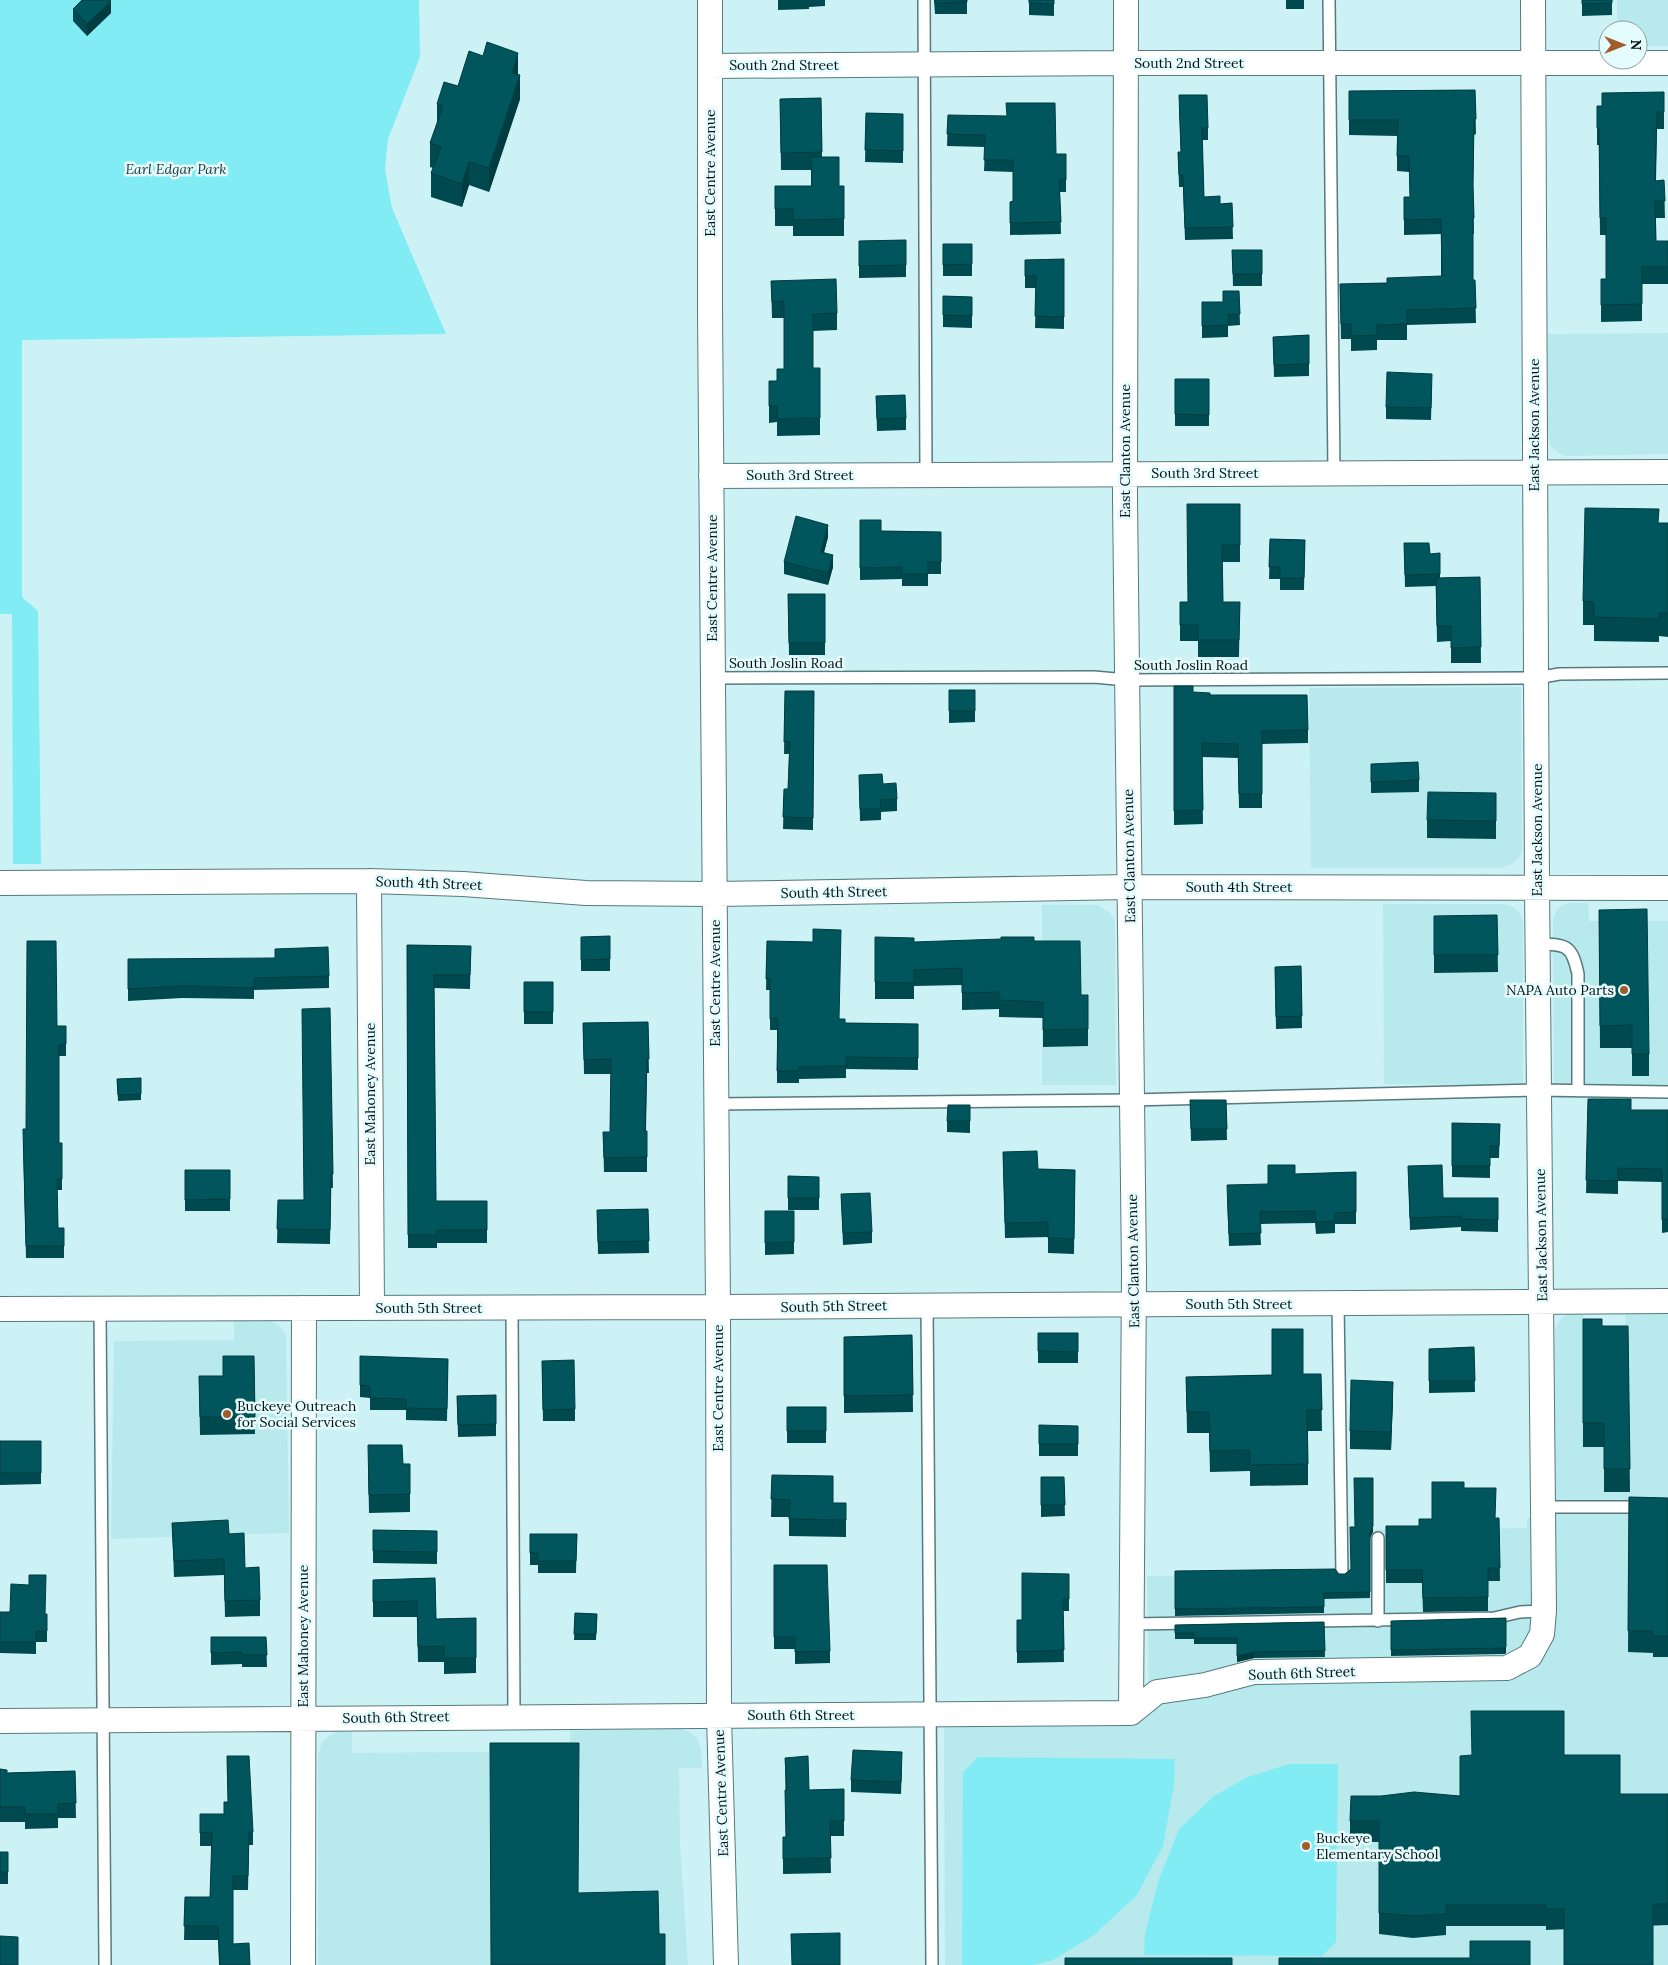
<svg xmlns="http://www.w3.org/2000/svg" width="1668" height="1965" font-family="Lora,serif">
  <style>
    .built { fill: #b8e9ed }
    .green { fill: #82ecf5 }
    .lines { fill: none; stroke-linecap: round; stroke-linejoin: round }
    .service-casing { stroke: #567a7d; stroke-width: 14 }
    .minor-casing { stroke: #567a7d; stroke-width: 26 }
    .service { stroke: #fff; stroke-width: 11 }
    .minor { stroke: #fff; stroke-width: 24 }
    .wall { fill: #004a4f }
    .shaded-wall { fill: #003c40 }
    .building { fill: #00565c; stroke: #003c40 }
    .poi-dot { fill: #a05c2d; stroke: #e5fcfe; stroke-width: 2 }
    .labels { text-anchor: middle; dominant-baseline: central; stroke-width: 5; stroke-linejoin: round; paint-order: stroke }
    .street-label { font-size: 14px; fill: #051213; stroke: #e5fcfe }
    .park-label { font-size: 14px; font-style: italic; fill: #1e3537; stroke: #e5fcfe }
    .poi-label { font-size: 14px; fill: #051213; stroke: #e5fcfe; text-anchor: start }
  </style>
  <rect width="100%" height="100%" fill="#ccf2f6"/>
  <path class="built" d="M1617,0H1668V46H1638V30H1617Z
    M1668,333V454L1565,456L1556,451L1550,445L1548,436V334Z
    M1521,687L1522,851L1519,858L1512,864L1500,868H1311L1309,688Z
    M1568,903H1588L1589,921H1668V1099L1554,1098L1553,920L1556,912L1561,906Z
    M1383,904H1503L1513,907L1519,912L1523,921V1085L1384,1084Z
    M1042,905H1097L1109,912L1115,921L1116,1085H1042Z
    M1571,1313H1583L1584,1335L1625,1334L1626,1313H1668V1965H945L944,1727L1129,1726L1149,1707L1147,1576L1348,1575L1349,1530L1527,1528V1518H1555V1329L1561,1318Z
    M234,1320H269L280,1326L286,1336L289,1533L111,1539L114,1341L234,1340Z
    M677,1728L690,1732L698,1739L701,1749L702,1768H679L680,1843L688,1965H318V1757L322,1742L329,1736L336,1732L352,1731V1753L570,1751V1729Z"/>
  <path class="green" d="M0,0H419L420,57L388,139L385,169L392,208L446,334L22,340V597L38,611L41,864H13L12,614H0Z
    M978,1757L1175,1759L1174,1785L1163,1846L1137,1895L1094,1935L1053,1960L1033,1965H962L963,1772Z
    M1289,1764H1338L1336,1942L1322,1956L1144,1955L1145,1934L1159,1879L1179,1829L1214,1796L1248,1777Z"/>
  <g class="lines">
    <defs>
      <path id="service" d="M924,0L926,475
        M1329,0L1334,472
        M713,678L1094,677L1127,680L1537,678L1559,674L1668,673
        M1538,944C1566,944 1572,945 1578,974V1091
        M716,1104L1131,1100L1539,1090L1668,1092
        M1338,1303L1342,1574
        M927,1305L932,1965
        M512,1307L514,1716
        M100,1308L105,1965
        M1542,1507H1668
        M1378,1621V1538
        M1132,1624L1494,1618L1520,1612L1544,1611"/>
      <path id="minor" d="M710,0V309L718,1307L719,1716L726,1965
        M1126,0L1125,498L1134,1271L1131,1713
        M710,66L1126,63H1668
        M711,476L1668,472
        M369,881L372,1308
        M0,883L369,881L463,884L586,893L715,894L1129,887L1668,888
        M0,1309L718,1307L1668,1301
        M0,1721L1131,1713L1157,1692L1205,1685L1254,1672L1507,1668L1530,1656L1542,1634L1544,1611L1537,888L1533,0
        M303,1965L304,1308"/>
    </defs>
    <use href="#service" class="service-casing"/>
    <use href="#minor" class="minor-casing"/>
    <use href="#service" class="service"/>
    <use href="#minor" class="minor"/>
  </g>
  <path class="wall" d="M778,0H825V6L809,7V9L778,10Z
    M934,0H967V14H935Z
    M1029,0H1054V16L1029,15Z
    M1286,0H1304V9H1286Z
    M1582,0L1612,3V15L1582,16Z
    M73,9L111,13L87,36L73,21Z
    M518,75L520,99L489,192L469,185L462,207L431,197V173L433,168L430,167V143L437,125V104L458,86Z
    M1475,90L1476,134L1474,135L1473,188L1474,234H1473V280H1475L1476,323L1407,325V340H1377V350L1351,351V339H1341L1340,284L1387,283L1441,276V234L1404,235V197H1410L1409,172L1397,171V136L1349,135V91Z
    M1664,92V129H1657L1656,181L1664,180L1665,218H1656V241H1668V284H1642V321L1601,322V279H1606V235H1600L1599,145H1597V106H1602Z
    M821,98L822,157L839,186H844V236H793V226H775V186H811V170H781L780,99Z
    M1179,107L1208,128V140H1202L1204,197L1220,204L1232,203L1233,239L1185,240L1183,187H1179L1178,152H1181Z
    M866,113L903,114V163L865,162Z
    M948,115L1056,154H1066V192H1060L1061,234L1010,235V202L1013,201V172L984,171L985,147L947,146Z
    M906,240V277L859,278V241Z
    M943,244H972V276H943Z
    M1232,250H1262V286H1233Z
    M1064,259V329L1035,328L1036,288H1025V260Z
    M771,281L837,313V330L813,331V368H820V435L777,436V422L769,423V381H777L784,369V318H772Z
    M1239,291L1240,325L1228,326V337L1202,338V302H1223Z
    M943,296L972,297V328L943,327Z
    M1309,335V376L1274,377L1273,337Z
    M1175,379H1209V426H1175Z
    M1432,385L1431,420L1386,419V407Z
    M876,396L906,418V430L877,431Z
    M1240,504V562H1222L1223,602H1240L1239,657H1198V641H1180V602H1188Z
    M860,520L881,531L941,532V574H928V586H902V579L860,580Z
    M1659,523H1668V637L1659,636V642L1594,641V625H1583V601Z
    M828,537L824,552L833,567L828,585L784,574V562Z
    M1270,539L1305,540L1304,590H1280V579H1269Z
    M1404,543L1430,554L1440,574V578L1480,577L1481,663H1451V641L1437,642L1436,586L1405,587Z
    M788,594H825V655H789Z
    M1174,686L1193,692L1210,695L1308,730V743L1262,744V808H1239L1238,758L1202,757L1203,824L1174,825Z
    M949,690H975V722L949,723Z
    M785,691H814L813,830L783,829L784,789H788L789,754H784Z
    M1371,764L1419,780V792L1371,793Z
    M859,775L883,784L897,799V811L881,812V820L860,821Z
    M1496,811V839L1427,838V820Z
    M1599,910L1649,1054V1076H1632V1048H1600Z
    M1497,915L1498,972L1434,973V916Z
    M610,936V971H581V937Z
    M875,937L914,942L1034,941L1081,995H1088V1046L1043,1047V1018L999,1017V1009L962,1010V985L914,986V999H875Z
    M767,941L840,1019L845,1023L918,1024V1070L846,1069V1078L799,1079V1083H777V1030H770V990H766Z
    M407,945L471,946L470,989L434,988L436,1201H487V1243H437V1248H408Z
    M128,959L329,976V988L254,990V999L182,998L128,1001Z
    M1301,966L1302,1028L1276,1029L1275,967Z
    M524,982H553V1024H524Z
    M330,1008L333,1188H331L330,1244L277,1243L278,1200H304Z
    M648,1022L649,1073H647L646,1131H647V1172H604L603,1132H610L611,1074H584L583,1023Z
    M57,1026H66V1056H59V1143H62V1190H57L58,1228H64V1258H26L23,1141Z
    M141,1078V1100L118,1101L117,1079Z
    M1588,1099L1631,1110H1668V1232L1662,1233V1182L1618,1181V1194L1586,1193Z
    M1190,1100H1226L1227,1140L1191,1141Z
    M970,1117V1133L947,1132V1121Z
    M1452,1123L1500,1124L1499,1158H1490V1178L1452,1177Z
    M1003,1152L1038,1169L1075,1170L1074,1254L1048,1253V1237L1005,1238Z
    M1408,1166L1443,1198H1498V1232L1461,1231V1227L1410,1230Z
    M185,1170H230V1211H185Z
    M1356,1172V1224H1335V1233L1316,1234L1315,1223L1260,1224L1261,1245L1229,1246L1227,1197L1268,1184L1295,1174Z
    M788,1176L819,1177V1210H788Z
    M841,1194L872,1232V1243L843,1245Z
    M648,1209L649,1253L598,1254L597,1210Z
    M765,1211H794V1254L765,1255Z
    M1583,1319L1602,1326H1628L1630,1492H1604V1447H1583Z
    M1038,1333H1078V1363H1038Z
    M912,1335L913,1412L844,1413V1337Z
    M1474,1347L1475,1392L1429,1393V1349Z
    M254,1356L255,1434L200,1435L199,1376H223Z
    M448,1359L447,1421L406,1420V1410H370V1398L360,1397V1385Z
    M542,1361L575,1409V1421H543Z
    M1321,1374L1322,1431H1308V1485L1250,1486V1471L1210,1472L1209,1433H1187L1186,1377Z
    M496,1395V1436L458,1437L457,1396Z
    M1393,1399L1391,1450L1350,1449V1431Z
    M787,1407H826V1443H787Z
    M1039,1425L1078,1438V1456H1039Z
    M0,1441H41V1484L0,1485Z
    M368,1463L410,1464V1512L369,1513Z
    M772,1475L833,1503H846V1537L789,1536V1517H771Z
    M1041,1477H1064L1065,1516L1041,1517Z
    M1464,1488L1495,1518H1499L1500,1581H1488V1611L1423,1612L1422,1583H1386V1526H1419L1432,1519Z
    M1629,1497L1668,1498V1657H1653V1653L1628,1652Z
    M172,1523L229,1534L260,1600V1616L225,1617L224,1575L174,1577Z
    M373,1530L437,1531V1564L373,1563Z
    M1373,1532L1370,1538V1598L1324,1599V1613L1175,1616V1571L1345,1574L1351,1569Z
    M530,1534H577L576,1573H538V1565H530Z
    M774,1565L830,1651V1663L795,1664V1649H774Z
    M1069,1574V1611H1063L1064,1662L1017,1663V1620H1022Z
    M435,1578L436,1619L476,1618V1673L444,1674V1662H418L417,1617H373V1580Z
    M0,1612L47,1614V1642H36V1654L0,1653Z
    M575,1613L597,1614L596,1640H574Z
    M1506,1618V1653L1504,1654L1391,1656V1621Z
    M1324,1622L1325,1657L1254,1658L1237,1662V1644H1194V1639H1175V1625Z
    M211,1637H266L267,1667H242V1664L211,1665Z
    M1564,1755L1620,1794H1668V1925L1546,1930V1926H1446V1935L1413,1938L1379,1934V1842H1350V1821L1460,1796Z
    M227,1756L253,1832V1845H249L248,1890H233V1944L250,1965H219L218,1940H184L185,1897H210L212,1846H200V1814H224L228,1802Z
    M785,1758L809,1790L844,1789V1836H830L831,1873L783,1874V1837H786Z
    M902,1764L901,1794L851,1792V1780Z
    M0,1769L7,1773L75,1771L76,1818H58V1828L25,1829V1822H0Z
    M0,1852H8V1884H0Z"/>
  <path class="shaded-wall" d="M111,1V13L87,36V24Z
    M518,53V76L512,73Z
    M520,75V99L489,192V168Z
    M469,162V185L462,207V184Z
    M828,525V537L821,564V552Z
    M833,555V567L828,585V573Z
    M1393,1382V1399L1391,1450V1432Z
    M1373,1526V1532L1370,1538V1532Z
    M1506,1647V1653L1504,1654V1648Z
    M1254,1652V1658L1237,1662V1656Z"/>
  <path class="building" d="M82,0H110L111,1L87,24L73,9Z
    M935,0H967V2L935,3Z
    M1029,0H1054V4L1029,3Z
    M1582,0H1612V3L1582,4Z
    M487,42L518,53L512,73L520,75L489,168L469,162L462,184L431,173L441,147L430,143L443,106L437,104L444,82L458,86L469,51L483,56Z
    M1475,90L1476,119H1474L1473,184L1474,218H1473V280H1475L1476,308L1407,310V324L1377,325V335L1351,336V324H1341L1340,284L1387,283V278L1442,276L1441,219L1404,220V197H1410L1409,156H1397L1398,120H1349V91Z
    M1664,92V112H1657L1655,181L1664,180L1665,201H1655L1656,241H1668V267H1642V304L1601,305V279H1606V218H1600L1599,128H1597V106H1602V93Z
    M1179,95H1207L1208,128H1202L1204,197L1220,196V204L1232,203L1233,227L1185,228L1183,175H1179L1178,152H1181Z
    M821,98L822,152L781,153L780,99Z
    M1006,103H1055L1056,154H1066V180H1059L1061,222L1010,223V202L1013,201V160H984L985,135L947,134L948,115L1007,116Z
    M866,113L903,114V151L865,150Z
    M811,157H839V186H844V219L793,220V209H775V186H812Z
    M906,240V265L859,266V241Z
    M943,244H972V264L943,265Z
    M1232,250H1262V274H1233Z
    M1064,259V317L1035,316L1036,276H1025V260Z
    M836,279L837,313L813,314V368H820V418L777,419V406H769V381H777V369H784V301L772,302L771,281Z
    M1223,291H1239L1240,314H1228V325L1202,326V302H1223Z
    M943,296L972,297V316L943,315Z
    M1309,335V364L1274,365L1273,337Z
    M1387,372L1432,374L1431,408L1386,407Z
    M1175,379H1209V415L1175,414Z
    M905,395L906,418L877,419L876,396Z
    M1187,504H1240V545H1222L1223,602H1240L1239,640H1198V625H1180V602H1188Z
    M1585,508L1659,509L1658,523H1668V613H1659V619L1594,617V602L1583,601Z
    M796,516L828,525L821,552L833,555L828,573L784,562Z
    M860,520H881V531L941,532V562H928V574H902V567L860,568Z
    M1270,539L1305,540L1304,578H1280V567H1269Z
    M1404,543H1429L1430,554L1440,553V574L1405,575Z
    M1480,577L1481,647L1451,648V626H1437L1436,578Z
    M788,594H825V643H789Z
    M1174,686H1193V692L1210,693V695H1307L1308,730L1262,731V794H1239L1238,744L1202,743L1203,810L1174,811Z
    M949,690H975V711H949Z
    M785,691H814L813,818L783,817L784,789H788L790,742H784Z
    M1418,762L1419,780L1371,782V764Z
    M882,774L883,784L896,783L897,799L880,800L881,809H860L859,775Z
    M1428,792L1496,793V821L1427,820Z
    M1647,909L1649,1054H1632V1025L1600,1026L1599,910Z
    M1497,915L1498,955H1434V916Z
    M813,929L841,930L839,1019H845V1023L918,1024V1058L846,1057V1066L799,1067V1071H777L778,1018L770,1019V979H766L767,941L813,942Z
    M610,936V959L581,960V937Z
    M875,937L914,938V942L1001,939V937H1034V941H1080L1081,995H1088V1029L1043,1030V1002L999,1000V992L962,993V968L914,970V983L875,982Z
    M27,941H56L57,1026H66V1044L59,1045V1143H62V1179H57L58,1228H64V1246H26L23,1129H26Z
    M407,945L471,946L470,975H434L436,1201H487V1230H436L437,1235H408Z
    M328,947L329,976L254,978V988L182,986L128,989V959L275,958V949Z
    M1301,966L1302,1016L1276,1017L1275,967Z
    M524,982H553V1012H524Z
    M330,1008L333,1174H331L330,1230L277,1229L278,1200H304L302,1009Z
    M648,1022L649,1059H647L645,1131H647V1157L604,1158L603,1132H610L611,1059L584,1060L583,1023Z
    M141,1078V1094L118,1095L117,1079Z
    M1588,1099H1631V1110H1668V1219L1662,1220V1169L1618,1168V1181L1586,1180Z
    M1190,1100H1226L1227,1129H1191Z
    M948,1105H970V1121H947Z
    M1452,1123L1500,1124L1499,1146H1490V1166H1452Z
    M1037,1151L1038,1169L1075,1170L1074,1239L1048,1238V1222L1005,1223L1003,1152Z
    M1268,1165H1295V1174L1356,1172V1212L1335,1213V1221L1316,1222L1315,1211L1260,1212L1261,1233L1229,1234L1227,1185L1268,1184Z
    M1442,1165L1443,1198H1498V1220L1461,1219V1216L1410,1218L1408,1166Z
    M185,1170H230V1199L185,1200Z
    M788,1176L819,1177V1198H788Z
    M870,1193L872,1232L843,1233L841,1194Z
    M648,1209L649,1241L598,1242L597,1210Z
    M765,1211H794V1242L765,1243Z
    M1583,1319H1602V1326H1628L1630,1469H1604V1423H1583Z
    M1272,1329H1303V1374H1321L1322,1410H1307L1308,1464L1250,1465V1450L1210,1451L1209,1412H1187L1186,1377L1272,1375Z
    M1038,1333H1078V1352L1038,1351Z
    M912,1335L913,1395L844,1396V1337Z
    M1474,1347L1475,1381H1429V1349Z
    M223,1356H254L255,1417H200L199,1376H223Z
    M360,1356L448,1359L447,1409L406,1408V1399L370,1398V1386L360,1385Z
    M574,1360L575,1409L543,1410L542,1361Z
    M1351,1380L1393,1382L1391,1432L1350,1431Z
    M496,1395V1424L458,1425L457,1396Z
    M787,1407H826V1431H787Z
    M1039,1425L1078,1426V1444H1039Z
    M0,1441H41V1473H0Z
    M368,1445H402L403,1464H410V1494L369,1495Z
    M772,1475L833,1476V1503H846V1520L789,1519L790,1500L771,1499Z
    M1041,1477H1064L1065,1505H1041Z
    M1354,1478H1373V1526L1370,1532V1592L1324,1593V1607L1175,1609V1571L1335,1569L1339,1574H1345L1351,1569L1350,1527H1355Z
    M1432,1482H1464V1488H1496L1495,1518H1499L1500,1568H1488V1597L1423,1598L1422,1570H1386V1526H1419V1519H1432Z
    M1629,1497L1668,1498V1636H1653V1631H1628Z
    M228,1520L229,1534L244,1533L245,1568L259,1567L260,1600L225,1601L224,1559L174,1561L172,1523Z
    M373,1530L437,1531V1552L373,1551Z
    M530,1534H577L576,1561H538V1553H530Z
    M774,1565H827L830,1651L795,1652V1637H774Z
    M1022,1573L1069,1574V1599H1063L1064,1650L1017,1652V1620H1022Z
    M29,1575H46L45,1614H47V1631H36V1642H0V1612H10L11,1584L29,1585Z
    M435,1578L436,1619L476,1618V1658H444V1646L418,1647L417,1601L373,1602V1580Z
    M575,1613L597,1614L596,1634H574Z
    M1506,1618V1647L1504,1648L1391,1650V1621Z
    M1324,1622L1325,1651L1254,1652L1237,1656V1638H1194V1633H1175V1625Z
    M211,1637H266L267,1655H242V1652L211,1653Z
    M1471,1711H1564V1755H1620V1794H1668V1904H1653V1965H1564V1909H1546V1905H1446V1914L1413,1916L1379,1913V1821H1350L1351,1796H1381L1414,1792L1460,1796V1756L1472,1755Z
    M490,1743H579L578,1893L658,1891L659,1934H665V1965H491Z
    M853,1750L902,1752L901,1782L851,1780Z
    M227,1756H249L253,1832H249L248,1876H233V1944L249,1943L250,1965H220L218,1926H184L185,1897H210L212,1832L200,1833V1814H224V1802H228Z
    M808,1756L809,1790L844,1789V1821H830L831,1858L783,1859V1837H786L785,1790H787L785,1758Z
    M0,1769L7,1770V1773L75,1771L76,1803L58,1804V1814H25V1807H0Z
    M0,1852H8V1872H0Z
    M840,1933V1965H792L791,1934Z
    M0,1936L18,1937V1965H0Z
    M1470,1941H1530V1965H1279V1958H1470Z
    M1065,1958H1232V1965H1065Z"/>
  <g class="poi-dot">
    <circle cx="1624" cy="990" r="5"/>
    <circle cx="227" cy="1414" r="5"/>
    <circle cx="1306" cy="1846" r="5"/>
  </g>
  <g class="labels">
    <g class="street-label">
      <text x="1189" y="63">South 2nd Street</text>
      <text x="784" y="65">South 2nd Street</text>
      <text transform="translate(710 173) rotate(-90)">East Centre Avenue</text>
      <text transform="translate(1534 425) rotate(-90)">East Jackson Avenue</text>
      <text transform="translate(1125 451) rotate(-90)">East Clanton Avenue</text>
      <text x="1205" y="473">South 3rd Street</text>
      <text x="800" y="475">South 3rd Street</text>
      <text transform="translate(712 578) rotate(-90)">East Centre Avenue</text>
      <text x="786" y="663">South Joslin Road</text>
      <text x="1191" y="665">South Joslin Road</text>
      <text transform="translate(1537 830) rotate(-90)">East Jackson Avenue</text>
      <text transform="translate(1129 856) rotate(-91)">East Clanton Avenue</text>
      <text transform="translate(429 883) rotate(2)">South 4th Street</text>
      <text x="1239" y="887">South 4th Street</text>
      <text transform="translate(834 892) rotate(-1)">South 4th Street</text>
      <text transform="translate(715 983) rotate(-90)">East Centre Avenue</text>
      <text transform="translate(370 1094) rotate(-90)">East Mahoney Avenue</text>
      <text transform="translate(1541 1235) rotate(-91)">East Jackson Avenue</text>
      <text transform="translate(1133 1261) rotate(-91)">East Clanton Avenue</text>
      <text x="1239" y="1304">South 5th Street</text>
      <text transform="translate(834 1306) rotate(-1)">South 5th Street</text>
      <text x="429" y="1308">South 5th Street</text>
      <text transform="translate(718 1388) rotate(-90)">East Centre Avenue</text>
      <text transform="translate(303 1636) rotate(-90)">East Mahoney Avenue</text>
      <text transform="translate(1302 1673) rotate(-2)">South 6th Street</text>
      <text x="801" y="1715">South 6th Street</text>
      <text transform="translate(396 1717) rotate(-1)">South 6th Street</text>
      <text transform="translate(721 1793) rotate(-92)">East Centre Avenue</text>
    </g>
    <g class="park-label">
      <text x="176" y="169">Earl Edgar Park</text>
    </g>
    <g class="poi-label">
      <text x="1614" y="990" text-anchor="end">NAPA Auto Parts</text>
      <text x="237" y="1406">Buckeye Outreach<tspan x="237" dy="16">for Social Services</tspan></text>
      <text x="1316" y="1838">Buckeye<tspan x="1316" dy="16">Elementary School</tspan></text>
    </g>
  </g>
  <g transform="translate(1623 45) rotate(90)"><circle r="24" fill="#e5fcfe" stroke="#8b9ea0"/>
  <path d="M0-4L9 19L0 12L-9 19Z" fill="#a05c2d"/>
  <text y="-8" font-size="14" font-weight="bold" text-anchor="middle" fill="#051213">N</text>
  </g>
</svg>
